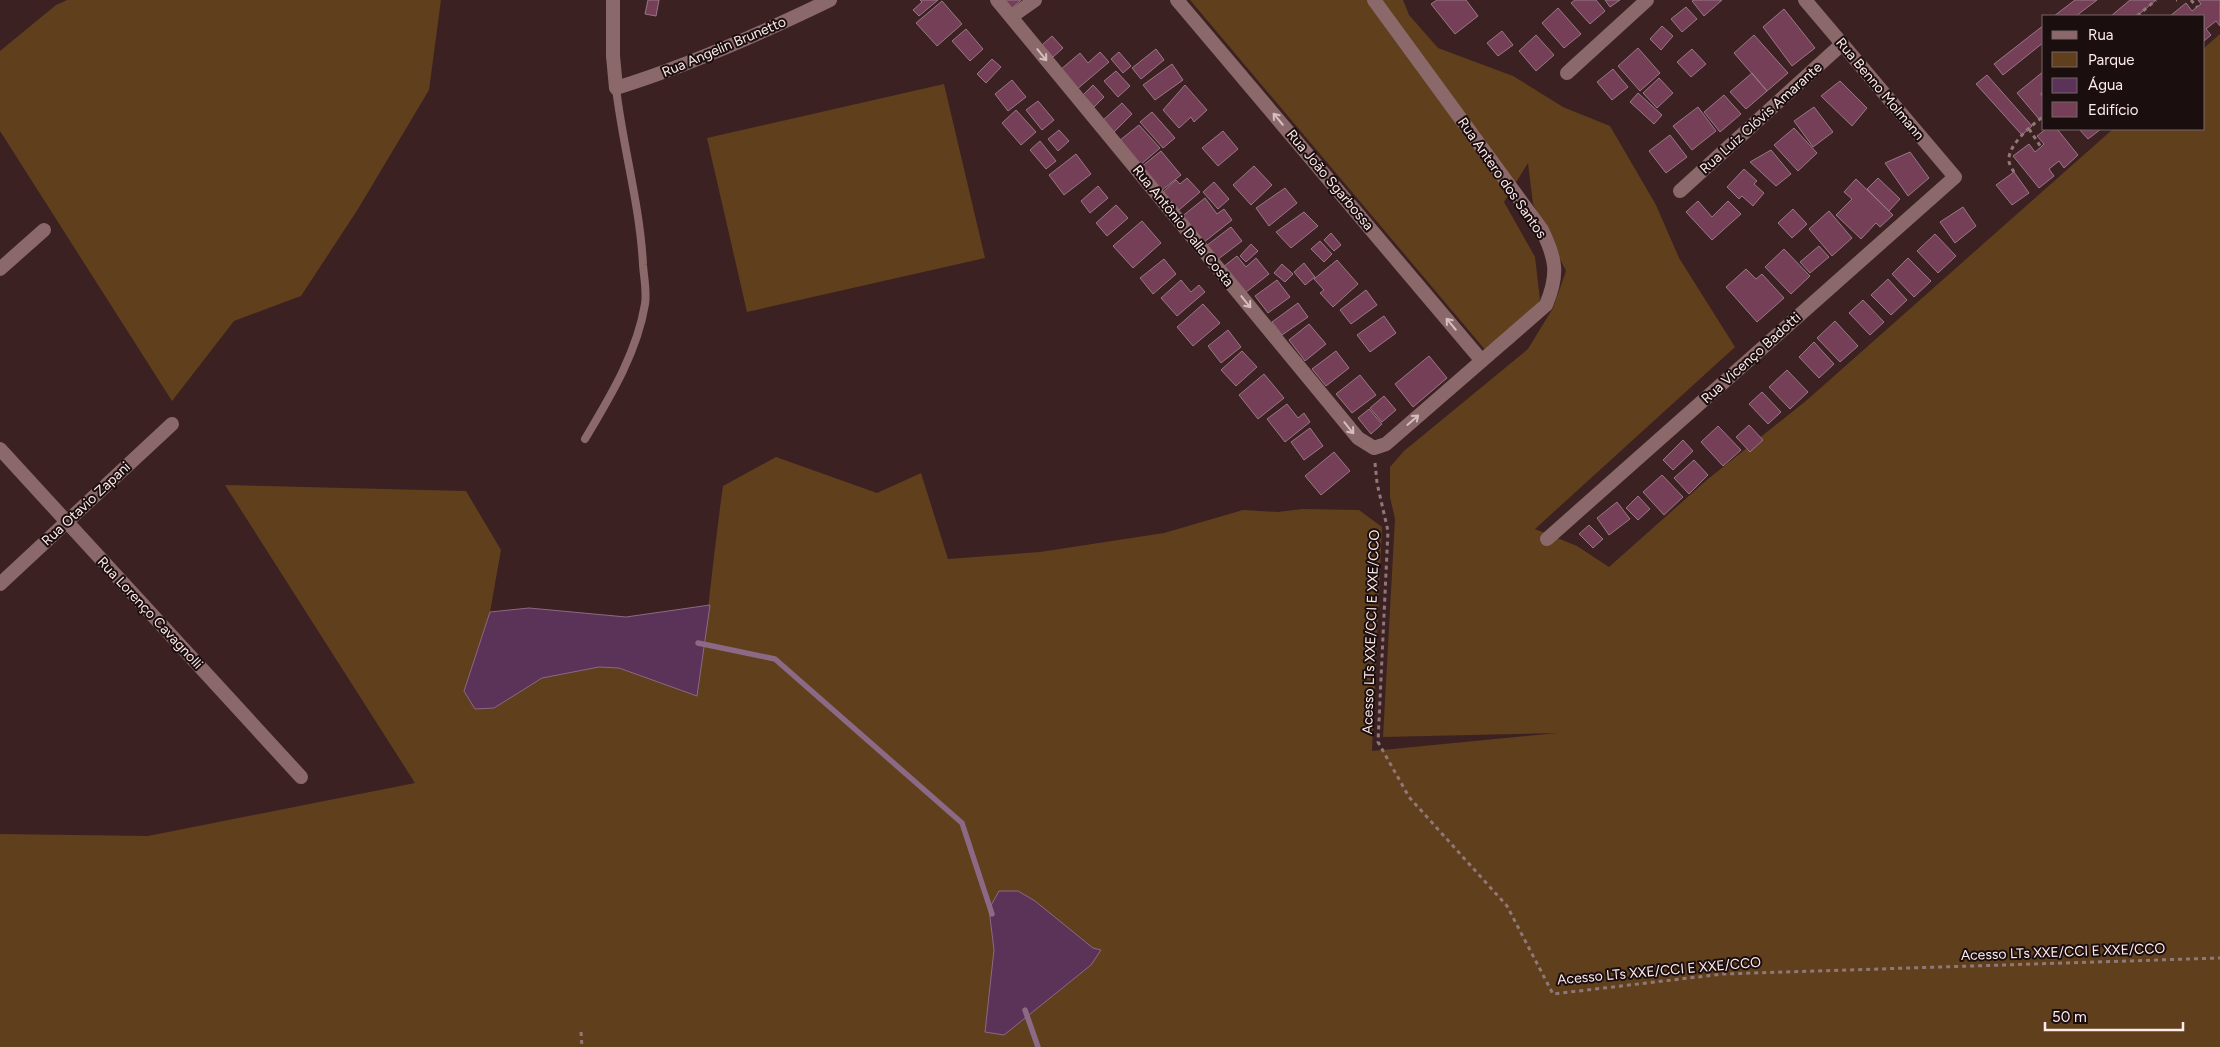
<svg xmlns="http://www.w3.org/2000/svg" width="2220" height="1047" font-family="Figtree,sans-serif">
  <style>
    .green { fill: #603f1d }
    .water { fill: #5b3258; stroke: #8c6984 }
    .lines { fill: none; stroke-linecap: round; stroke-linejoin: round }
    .stream { stroke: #8c6984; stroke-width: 5.5 }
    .building { fill: #753f57; stroke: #987885 }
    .path { stroke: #907879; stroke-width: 3; stroke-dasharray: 4 4; stroke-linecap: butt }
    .service { stroke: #8b696a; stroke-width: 8 }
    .minor { stroke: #8b696a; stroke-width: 14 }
    .oneway { stroke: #d6bdbe }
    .labels { text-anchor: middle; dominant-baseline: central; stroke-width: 4; stroke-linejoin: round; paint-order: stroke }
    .street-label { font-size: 14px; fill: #feeaeb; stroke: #1b0e0f }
  </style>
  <rect width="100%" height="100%" fill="#3c2122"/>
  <path class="green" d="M67,0H441L429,90L358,209L301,296L234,321L172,401L0,131V51L56,5Z
    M1190,0H1403L1409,15L1438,48L1513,76L1563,107L1610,126L1656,205L1679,258L1735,347L1535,529L1577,546L1609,567L1708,479L1807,400L2113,129H2204V48L2220,34V1047H0V834L148,836L415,783L225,485L466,491L501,550L490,612L464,691L494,707L542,678L599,667L619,668L697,696C707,626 713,556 723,486L776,457L877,493L921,473L948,559L1040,552L1164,533L1243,510L1278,512L1302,509L1359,510L1382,527L1372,751L1558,733L1383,737L1395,519L1390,497V467L1404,451L1528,349L1553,308L1566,271L1533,204L1528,163L1504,202L1535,257L1540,300L1515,342L1492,358Z
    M944,84L985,258L747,312L707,138Z"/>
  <path class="water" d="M710,605L697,696L619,668L599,667L542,678L494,708L475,709L464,691L490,612L529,608L626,617Z
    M999,891H1018L1035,901L1093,948L1101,950L1091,965L1004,1035L985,1032L994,950L989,909Z"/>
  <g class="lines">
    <path class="stream" d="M698,643L775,659L962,823L992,914
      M1025,1010L1038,1047"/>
  </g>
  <path class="building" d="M648,0H659L656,16L645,14Z
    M920,0H938L919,16L913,10L922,2Z
    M1002,0H1021L1010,10Z
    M1437,0H1466L1478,16L1455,34L1431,4Z
    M1575,0H1596L1605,11L1590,24L1571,3Z
    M1605,0H1620L1610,7Z
    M1694,0H1722L1704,16L1692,1Z
    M2075,0H2097L2076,16H2054Z
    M2130,0H2156L2137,16H2111Z
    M2198,0H2220V26L2216,21L2206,29L2211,35L2204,41V16H2170L2186,3L2192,11L2201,4Z
    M942,1L962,24L937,46L916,23Z
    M1686,7L1697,19L1682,32L1671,19Z
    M1558,8L1581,34L1564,48L1542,23Z
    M1784,9L1815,48L1792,66L1763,27Z
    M2044,25V42L2003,75L1994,64Z
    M1662,26L1673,36L1661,50L1650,39Z
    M966,29L983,49L970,61L952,41Z
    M1502,31L1513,45L1498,56L1487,43Z
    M1536,35L1554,55L1536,71L1519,51Z
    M1754,35L1788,73L1767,91L1734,53Z
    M1052,36L1063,48L1053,57L1042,45Z
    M1638,48L1660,73L1640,91L1618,66Z
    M1156,49L1164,60L1141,79L1132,68Z
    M1692,49L1706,64L1691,77L1677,62Z
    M1100,52L1109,62L1076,90L1059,71L1080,53L1088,63Z
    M1119,52L1131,66L1123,73L1111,59Z
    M992,59L1001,67L986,83L977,74Z
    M1172,64L1183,80L1155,100L1143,85Z
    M1613,69L1628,87L1612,100L1597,82Z
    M1116,71L1130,86L1118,97L1104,81Z
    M2044,71V92L2041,95L2044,99V116L2039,119L2017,93Z
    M1752,73L1767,91L1746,109L1730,92Z
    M1987,75L2032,126L2022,135L1976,84Z
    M1659,78L1673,93L1657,108L1643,93Z
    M1012,80L1026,97L1008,111L995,94Z
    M1840,81L1867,108L1852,126L1821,96Z
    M1093,85L1104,97L1094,107L1083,95Z
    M1185,85L1207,110L1194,122L1191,117L1179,128L1163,110Z
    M1638,93L1662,115L1654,124L1630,102Z
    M1724,95L1741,114L1720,132L1704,112Z
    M1038,101L1054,120L1042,130L1026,110Z
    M1122,103L1132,114L1113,133L1102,121Z
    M1698,107L1716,131L1692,150L1673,126Z
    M1814,107L1833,132L1813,147L1794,121Z
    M1016,110L1036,132L1021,145L1002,123Z
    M1152,112L1175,138L1163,148L1140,122Z
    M1139,125L1160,148L1139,166L1119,141Z
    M1794,128L1817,153L1798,171L1774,145Z
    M2046,129H2057L2078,155L2064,168L2059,161L2049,169L2054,176L2039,188L2013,156L2029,144L2035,152L2041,147L2044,144L2037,136Z
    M2079,129H2101L2088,139Z
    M1059,130L1069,141L1058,151L1048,139Z
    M1223,131L1238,149L1218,166L1202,148Z
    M1670,135L1687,157L1666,173L1649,151Z
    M1040,141L1056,161L1046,169L1030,150Z
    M1771,150L1791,174L1776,186L1750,162Z
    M1161,151L1181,175L1161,191L1141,167Z
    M1910,152L1929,178L1908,196L1885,163Z
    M1076,154L1091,174L1064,195L1049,175Z
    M1254,166L1272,185L1251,205L1233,185Z
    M1744,169L1757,181L1754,184L1764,193L1753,206L1742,196L1739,199L1727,187Z
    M2014,172L2029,193L2012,205L1996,185Z
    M1187,178L1200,192L1179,210L1163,192L1176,180L1180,184Z
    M1878,178L1900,199L1889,211L1867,189Z
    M1856,179L1893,215L1880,227L1876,223L1861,239L1836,215L1852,199L1844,192Z
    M1214,182L1229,199L1218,209L1203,192Z
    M1098,186L1108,198L1090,213L1081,201Z
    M1285,188L1297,203L1269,226L1256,208Z
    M1205,198L1217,214L1224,209L1232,220L1203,243L1180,218Z
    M1698,201L1712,217L1728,201L1741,214L1712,240L1686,212Z
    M1116,205L1128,218L1107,236L1096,223Z
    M1963,207L1976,226L1955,243L1940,222Z
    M1793,209L1807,224L1792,238L1778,223Z
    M1829,211L1852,238L1832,256L1809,229Z
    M1304,212L1318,226L1291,248L1276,232Z
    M1142,221L1161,243L1133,268L1113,246Z
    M1231,227L1242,241L1217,260L1206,246Z
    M1331,233L1341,245L1334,251L1324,240Z
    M1935,234L1956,256L1938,273L1917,251Z
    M1320,241L1332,254L1324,262L1311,249Z
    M1251,244L1258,251L1246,262L1240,256Z
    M1819,246L1829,257L1810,273L1800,262Z
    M1784,249L1810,276L1791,294L1765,267Z
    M1237,256L1246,267L1256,258L1269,274L1245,293L1223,267Z
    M1908,258L1931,281L1914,297L1892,274Z
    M1164,259L1176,274L1153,294L1140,278Z
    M1337,260L1358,284L1333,307L1320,293L1324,290L1314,279Z
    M1304,263L1315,277L1305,285L1294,272Z
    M1282,264L1293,274L1285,282L1274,273Z
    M1746,269L1756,279L1762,274L1784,298L1757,322L1726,287Z
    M1888,279L1907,300L1891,315L1871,295Z
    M1181,280L1191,292L1199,285L1205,292L1177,316L1161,298Z
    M1277,280L1290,297L1268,313L1255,296Z
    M1366,290L1377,305L1351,324L1340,310Z
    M1863,300L1884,322L1870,335L1849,313Z
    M1298,303L1308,317L1282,335L1272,322Z
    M1203,304L1220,323L1193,346L1177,327Z
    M1384,316L1396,333L1370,352L1357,335Z
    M1835,321L1858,346L1840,362L1817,338Z
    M1309,324L1326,344L1305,361L1289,340Z
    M1228,330L1241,347L1221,363L1208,346Z
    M1814,342L1834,364L1819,378L1799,357Z
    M1242,351L1257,367L1236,386L1221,370Z
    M1336,351L1349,368L1326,386L1312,369Z
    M1429,356L1447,378L1413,407L1395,384Z
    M1787,370L1808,392L1790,409L1769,387Z
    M1264,374L1284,398L1258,419L1239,395Z
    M1360,375L1376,395L1352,413L1336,394Z
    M1762,392L1781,412L1768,424L1749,404Z
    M1384,396L1396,410L1382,422L1370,408Z
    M1287,404L1298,418L1304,413L1310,422L1285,442L1267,419Z
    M1369,409L1382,424L1371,434L1358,418Z
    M1749,425L1763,440L1750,452L1736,437Z
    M1718,426L1741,450L1723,466L1701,442Z
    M1310,428L1323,446L1304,460L1291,442Z
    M1683,440L1693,451L1673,470L1663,460Z
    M1334,452L1350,471L1321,495L1305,476Z
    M1694,460L1708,475L1689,494L1674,478Z
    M1662,475L1683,497L1664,515L1643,492Z
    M1638,496L1650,509L1638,520L1626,508Z
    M1617,502L1630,519L1609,535L1597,518Z
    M1589,525L1603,539L1593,548L1579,534Z"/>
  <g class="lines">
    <path class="path" d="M2176,0H2177
      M2191,0L2197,7
      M2137,16L2156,0
      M2044,92L2041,95L2044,99
      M2029,129L2041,147
      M2014,172C2012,169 2009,164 2009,161C2007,145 2033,124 2044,116
      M1375,463L1377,483L1388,531L1378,742L1409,797L1507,906L1553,994L1723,974L2220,958
      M581,1032L582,1047"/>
    <path class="service" d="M585,439C610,397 637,353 645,304C647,292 644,278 643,265C640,205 623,148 616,88"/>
    <path class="minor" d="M613,0V56L616,88C690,65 760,34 830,0
      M997,0L1358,438L1374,448L1386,444L1546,305C1559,274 1556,259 1542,230L1374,0
      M1177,0L1482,361
      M1011,17L1035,0
      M1567,73L1647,0
      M1680,191L1842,44
      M0,269L44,230
      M0,449L301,777
      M1547,539L1955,177L1805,0
      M0,584L172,424"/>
  </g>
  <defs><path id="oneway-shaft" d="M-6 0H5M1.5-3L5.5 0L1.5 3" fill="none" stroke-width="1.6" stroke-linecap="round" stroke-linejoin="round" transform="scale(1.25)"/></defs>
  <g class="oneway">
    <use href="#oneway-shaft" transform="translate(1042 55) rotate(51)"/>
    <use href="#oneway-shaft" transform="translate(1278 119) rotate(-130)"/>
    <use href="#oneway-shaft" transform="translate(1246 302) rotate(51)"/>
    <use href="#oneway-shaft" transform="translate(1451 324) rotate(-130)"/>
    <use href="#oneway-shaft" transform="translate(1413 420) rotate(-41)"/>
    <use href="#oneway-shaft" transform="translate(1349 428) rotate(51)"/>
  </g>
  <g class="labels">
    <g class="street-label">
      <text transform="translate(724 47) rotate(-23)">Rua Angelin Brunetto</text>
      <text transform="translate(1880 89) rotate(50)">Rua Benno Molmann</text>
      <text transform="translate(1761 118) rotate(-42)">Rua Luiz Clóvis Amarante</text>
      <text transform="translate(1502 178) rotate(55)">Rua Antero dos Santos</text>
      <text transform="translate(1330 180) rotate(50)">Rua João Sgarbossa</text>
      <text transform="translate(1183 226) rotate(51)">Rua Antônio Dalla Costa</text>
      <text transform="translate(1751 358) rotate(-42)">Rua Vicenço Badotti</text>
      <text transform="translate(86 504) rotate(-43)">Rua Otavio Zapani</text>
      <text transform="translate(150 613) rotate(47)">Rua Lorenço Cavagnolli</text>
      <text transform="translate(1371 632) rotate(-88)">Acesso LTs XXE/CCI E XXE/CCO</text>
      <text transform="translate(2063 952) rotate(-2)">Acesso LTs XXE/CCI E XXE/CCO</text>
      <text transform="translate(1659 971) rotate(-5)">Acesso LTs XXE/CCI E XXE/CCO</text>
    </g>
  </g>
  <rect x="2042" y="15" width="162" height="115" fill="#1b0e0f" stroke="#766667"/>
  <rect x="2052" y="31" width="25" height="8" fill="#8b696a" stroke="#766667"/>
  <text x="2088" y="40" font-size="15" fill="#feeaeb">Rua</text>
  <rect x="2052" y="52" width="25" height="15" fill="#603f1d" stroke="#766667"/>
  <text x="2088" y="65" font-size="15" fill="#feeaeb">Parque</text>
  <rect x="2052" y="78" width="25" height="15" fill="#5b3258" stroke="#766667"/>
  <text x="2088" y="90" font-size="15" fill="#feeaeb">Água</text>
  <rect x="2052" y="102" width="25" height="15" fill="#753f57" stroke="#766667"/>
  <text x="2088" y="115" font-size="15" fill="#feeaeb">Edifício</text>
  <path d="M2045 1022v8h138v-8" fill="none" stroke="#feeaeb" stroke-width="2.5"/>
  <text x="2052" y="1022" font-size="15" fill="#feeaeb" stroke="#1b0e0f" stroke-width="4" paint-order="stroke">50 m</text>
</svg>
